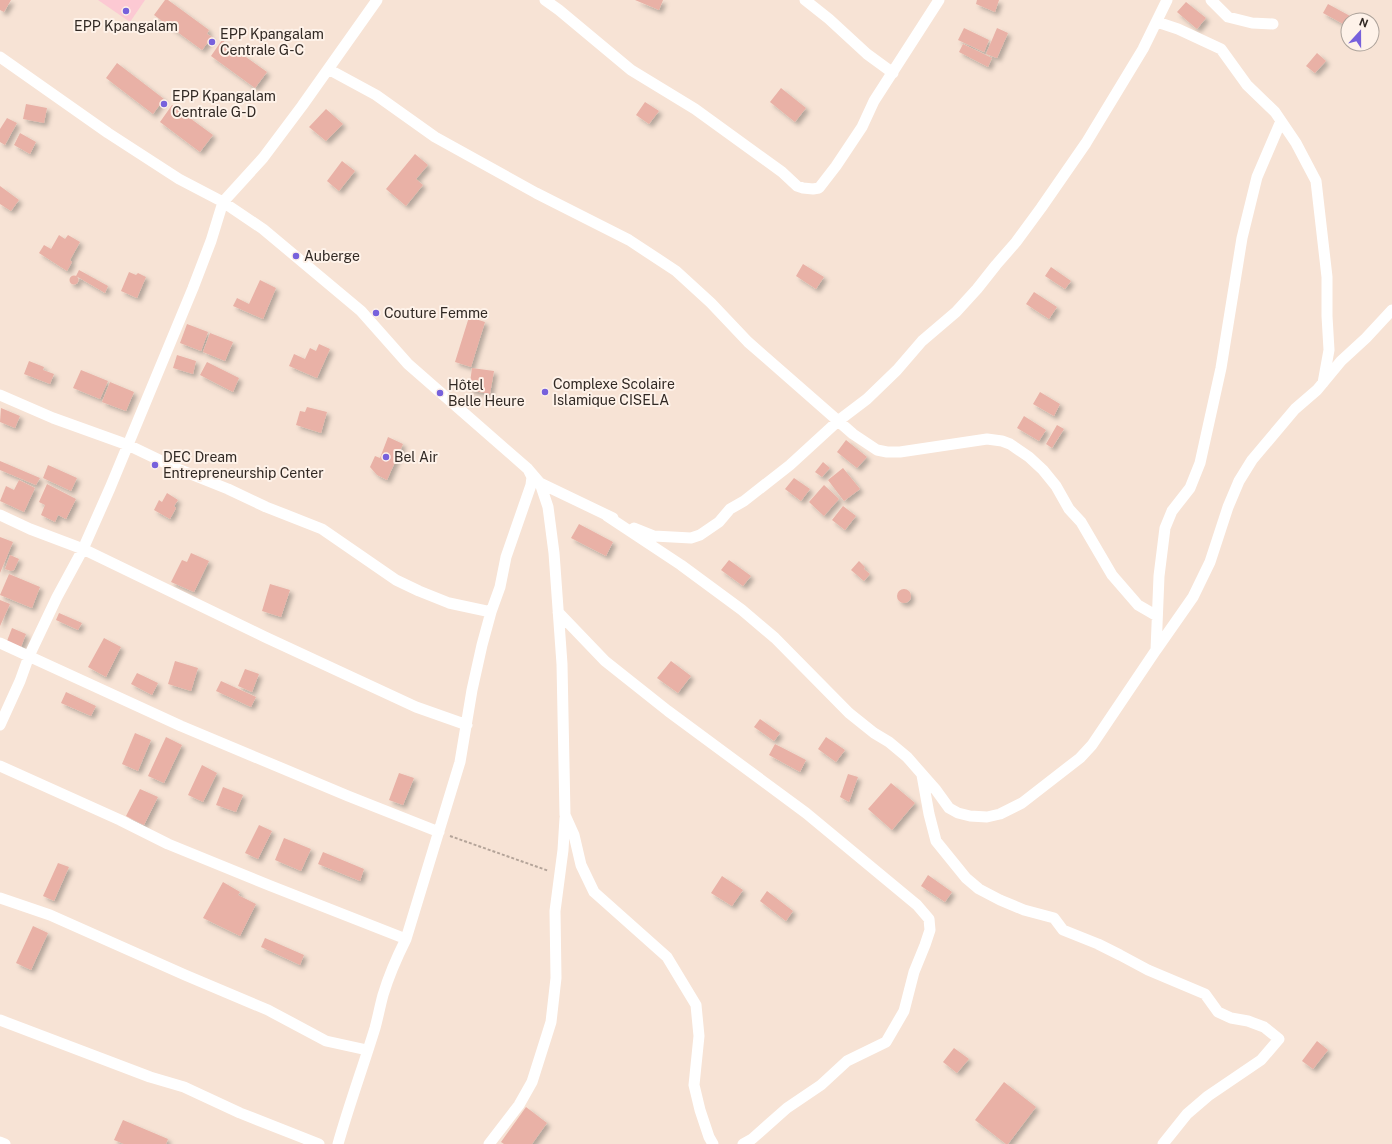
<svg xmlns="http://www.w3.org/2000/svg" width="1392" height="1144" font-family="'Public Sans',sans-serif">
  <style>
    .green { fill: #fcc9d3 }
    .building { fill: #e9b1a6; filter: url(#shadow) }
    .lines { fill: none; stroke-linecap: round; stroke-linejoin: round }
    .path { stroke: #b4a499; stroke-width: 2; stroke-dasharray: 3 2; stroke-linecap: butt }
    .minor { stroke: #fff; stroke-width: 11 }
    .poi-dot { fill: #7761dc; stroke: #fef2e9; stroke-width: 1.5 }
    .labels { text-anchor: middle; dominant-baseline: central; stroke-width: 4; stroke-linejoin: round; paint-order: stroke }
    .poi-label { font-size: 14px; fill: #312924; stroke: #fef2e9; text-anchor: start }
  </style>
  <defs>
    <filter id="shadow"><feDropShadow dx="3.5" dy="3.5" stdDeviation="2" flood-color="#0004"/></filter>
  </defs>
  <rect width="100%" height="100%" fill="#f7e3d5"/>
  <path class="green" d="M98,0H145L130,22Z"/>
  <path class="building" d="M0,0H11L4,12L0,10Z
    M165,0H168L209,30L207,34L212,37L202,50L154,15Z
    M635,0H663L659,10Z
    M977,0H999L995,12L976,4Z
    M1186,2L1206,18L1197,29L1177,12Z
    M1328,4L1350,16L1345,25L1323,13Z
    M964,28L989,40L984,52L958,40Z
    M997,28L1008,33L997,58L986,54Z
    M222,40L267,72L255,88L211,56Z
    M963,44L992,58L988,67L959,52Z
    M1317,53L1326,61L1315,73L1306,66Z
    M117,63L164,99L153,114L106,78Z
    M781,88L806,108L795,122L770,102Z
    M645,102L659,111L649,124L636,115Z
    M26,104L47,108L44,123L23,119Z
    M172,105L213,135L200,152L160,122Z
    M326,109L343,124L326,141L309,127Z
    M7,118L17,123L5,145L0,142V129Z
    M20,133L36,142L30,154L14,145Z
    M415,154L428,165L416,179L423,185L406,206L386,189Z
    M342,161L355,171L339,191L327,181Z
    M0,186L19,200L11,211L0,204Z
    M59,235L65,239L68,235L80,242L70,260L72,262L67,271L39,253L44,245L51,249Z
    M803,264L824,277L816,289L796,276Z
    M1051,267L1071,281L1065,289L1045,276Z
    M79,270L108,286L105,293L76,276Z
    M129,272L136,275L138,273L146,277L137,298L121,291Z
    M69.5 280a4.5 4.5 0 1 1 9 0a4.5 4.5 0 1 1-9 0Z
    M260,280L276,288L263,319L233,306L237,298L249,304Z
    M1034,292L1057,307L1049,319L1026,304Z
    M469,317L485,322L471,367L455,362Z
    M187,324L208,332L201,351L180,343Z
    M210,333L233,342L225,361L203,352Z
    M319,344L330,349L317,378L289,366L294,354L305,359L310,348L316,351Z
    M177,355L196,361L193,374L173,368Z
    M29,361L44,367L43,370L54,374L50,384L24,374Z
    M207,362L239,378L233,392L200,375Z
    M472,368L494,371L490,394L469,390Z
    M81,370L108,381L100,399L73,388Z
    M110,382L134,392L126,411L102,402Z
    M1040,392L1060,404L1054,416L1033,404Z
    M307,407L327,412L321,433L296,425L300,411L305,412Z
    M1,408L20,416L15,428L0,422Z
    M1024,416L1046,430L1039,441L1017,428Z
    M1057,425L1064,429L1052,448L1046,444Z
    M388,437L403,444L387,480L377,475L370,467L375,456L380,458Z
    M846,440L867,457L857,468L837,452Z
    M0,461L40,478L36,485L0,470Z
    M823,462L830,468L822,477L815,472Z
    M48,465L77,478L71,491L43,478Z
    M843,468L860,489L844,501L828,480Z
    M794,478L810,489L801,501L785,489Z
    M19,480L35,488L24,512L0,501L6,486L14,490Z
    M47,484L76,499L66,519L58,515L55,522L41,515L45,505L39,502Z
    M824,485L839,499L824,516L809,502Z
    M167,493L178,500L174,506L176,508L170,519L154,510L159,500L162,502Z
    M843,506L856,516L845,530L832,520Z
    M579,524L613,542L606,556L571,538Z
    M0,537L13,542L0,573Z
    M191,553L209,561L194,592L171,582L182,560L187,562Z
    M10,555L19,559L14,570L11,571L5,569Z
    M729,560L751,576L743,586L721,570Z
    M859,561L865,567L864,569L870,574L864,581L851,570Z
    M9,574L40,587L32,608L0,595Z
    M270,584L290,590L281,617L262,611Z
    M897 596a7 7 0 1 1 14 0a7 7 0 1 1-14 0Z
    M0,600L10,604L0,626Z
    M59,613L82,623L78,630L56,620Z
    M12,628L26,634L21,647L7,641Z
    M104,638L121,647L106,677L88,667Z
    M175,661L198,668L191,691L168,684Z
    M671,661L691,676L678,693L657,678Z
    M245,669L259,674L252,692L238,686Z
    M137,673L158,683L152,695L131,684Z
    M221,681L256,697L251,707L216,691Z
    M66,692L96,706L91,716L61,703Z
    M760,719L780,733L774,741L754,727Z
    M135,733L151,740L138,771L122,764Z
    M166,737L182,745L164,783L148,776Z
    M826,737L845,750L836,762L818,749Z
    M775,744L806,760L800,772L769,755Z
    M202,765L217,773L203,802L188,795Z
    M399,773L414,778L403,805L389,800Z
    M848,774L858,777L849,802L840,797Z
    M891,783L915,803L892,830L868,809Z
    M223,787L243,795L236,812L216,805Z
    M140,789L158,797L144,825L126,816Z
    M259,825L272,831L258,859L245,853Z
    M284,838L311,849L301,871L275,860Z
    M323,852L364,869L360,881L318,864Z
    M58,863L69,867L54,901L43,896Z
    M928,875L952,892L945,902L921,886Z
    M722,876L743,890L732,906L711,893Z
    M223,882L240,892L238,895L256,904L240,936L203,918Z
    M767,891L793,911L786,921L760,901Z
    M33,926L48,933L31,970L16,963Z
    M265,938L304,955L300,965L261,947Z
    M1317,1041L1328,1050L1313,1069L1302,1061Z
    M954,1048L969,1059L957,1073L943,1062Z
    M1004,1082L1036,1107L1008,1144H1006L975,1120Z
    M526,1107L547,1123L532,1144H504L501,1142Z
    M123,1120L168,1139L166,1144H124L114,1140Z"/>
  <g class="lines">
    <path class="path" d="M450,836L549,871"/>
    <path class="minor" d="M545,0L559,10L631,70L695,109L782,172L797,186L803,188L813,189L819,188L836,166L862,127L874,101L939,0
      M805,0L829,19L867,54L893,73
      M1211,0L1228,17L1252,23L1273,24
      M1157,22L1178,29L1221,49L1247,85L1275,112L1296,143L1316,181L1327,277V316L1329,350L1323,383
      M0,57L108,133L179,179L223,202L263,229L361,311L408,364L528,469L540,483L548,507L554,553L562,664L565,815L574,835L581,865L594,892L667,957L696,1005L699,1036L694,1085L700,1110L709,1137L713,1144
      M328,69L376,95L435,137L536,193L629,240L676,271L711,303L748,342L853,434L877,450L887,452H900L987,439L1002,441L1010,444L1029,457L1043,470L1056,486L1069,509L1081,522L1112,575L1138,605L1157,616
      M0,395L53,418L128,445L178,469L228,489L266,507L322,529L396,580L419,591L449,603L491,612
      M540,483L613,518
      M0,515L30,529L83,549L265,637L416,707L467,725
      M607,516L681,565L742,610L775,638L849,713L874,733L889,742L907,757L936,790L949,808L958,813L970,816L987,817L1000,814L1022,803L1080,758L1092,745L1156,650L1159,576L1165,528L1172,511L1190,488L1200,463L1221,368L1242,238L1257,177L1281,121
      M634,528L654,536L691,538L700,535L719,522L730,509L744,501L790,465L838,421L867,399L897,370L922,341L956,312L977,289L996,265L1016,242L1041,208L1086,143L1143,49L1167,0
      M558,612L605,661L668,711L806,813L917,905L929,919L930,930L925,945L914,972L904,1011L886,1042L847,1061L821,1085L787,1108L752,1139L743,1144
      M0,643L181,726L348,796L439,832
      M1156,650L1193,597L1210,562L1228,507L1239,481L1252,460L1295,409L1317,390L1341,361L1366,338L1392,310
      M0,725L20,681L29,656L57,597L83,549L110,488L193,288L211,241L223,202L263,158L302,106L377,0
      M0,766L120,820L168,844L271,886L406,939
      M922,775L929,814L936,841L966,878L979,889L1000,900L1024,910L1054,918L1063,930L1098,944L1120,955L1148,970L1205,994L1218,1012L1231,1018L1248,1021L1264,1027L1279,1039L1261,1060L1208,1096L1187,1114L1163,1144
      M0,898L50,915L185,975L268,1010L326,1041L367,1050
      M0,1020L150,1077L184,1087L240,1113L319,1144
      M0,1142L5,1144
      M338,1144C349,1105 363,1067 375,1028C378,1017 380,1006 383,995C389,975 397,957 406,939L460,762L472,690L482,645L491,612L500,587L506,557L531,485L532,477L529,471
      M489,1144L519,1105L532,1082L551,1022L556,978L555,911L563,850L565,818"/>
  </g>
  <g class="poi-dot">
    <circle cx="126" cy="11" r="4"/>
    <circle cx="212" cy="42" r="4"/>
    <circle cx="164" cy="104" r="4"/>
    <circle cx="296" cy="256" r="4"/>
    <circle cx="376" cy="313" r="4"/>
    <circle cx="545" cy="392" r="4"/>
    <circle cx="440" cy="393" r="4"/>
    <circle cx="386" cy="457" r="4"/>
    <circle cx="155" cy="465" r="4"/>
  </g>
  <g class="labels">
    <g class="poi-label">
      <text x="126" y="26" text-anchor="middle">EPP Kpangalam</text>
      <text x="220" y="34">EPP Kpangalam<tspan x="220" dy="16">Centrale G-C</tspan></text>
      <text x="172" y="96">EPP Kpangalam<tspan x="172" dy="16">Centrale G-D</tspan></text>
      <text x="304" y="256">Auberge</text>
      <text x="384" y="313">Couture Femme</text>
      <text x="553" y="384">Complexe Scolaire<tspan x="553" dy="16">Islamique CISELA</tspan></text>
      <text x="448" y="385">Hôtel<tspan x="448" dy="16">Belle Heure</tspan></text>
      <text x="163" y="457">DEC Dream<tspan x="163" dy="16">Entrepreneurship Center</tspan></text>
      <text x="394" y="457">Bel Air</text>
    </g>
  </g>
  <g transform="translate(1360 32) rotate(21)"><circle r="19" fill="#fef2e9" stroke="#aca29a"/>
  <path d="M0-3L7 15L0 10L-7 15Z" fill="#7761dc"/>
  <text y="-6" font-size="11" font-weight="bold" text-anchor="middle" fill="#312924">N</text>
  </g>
</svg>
